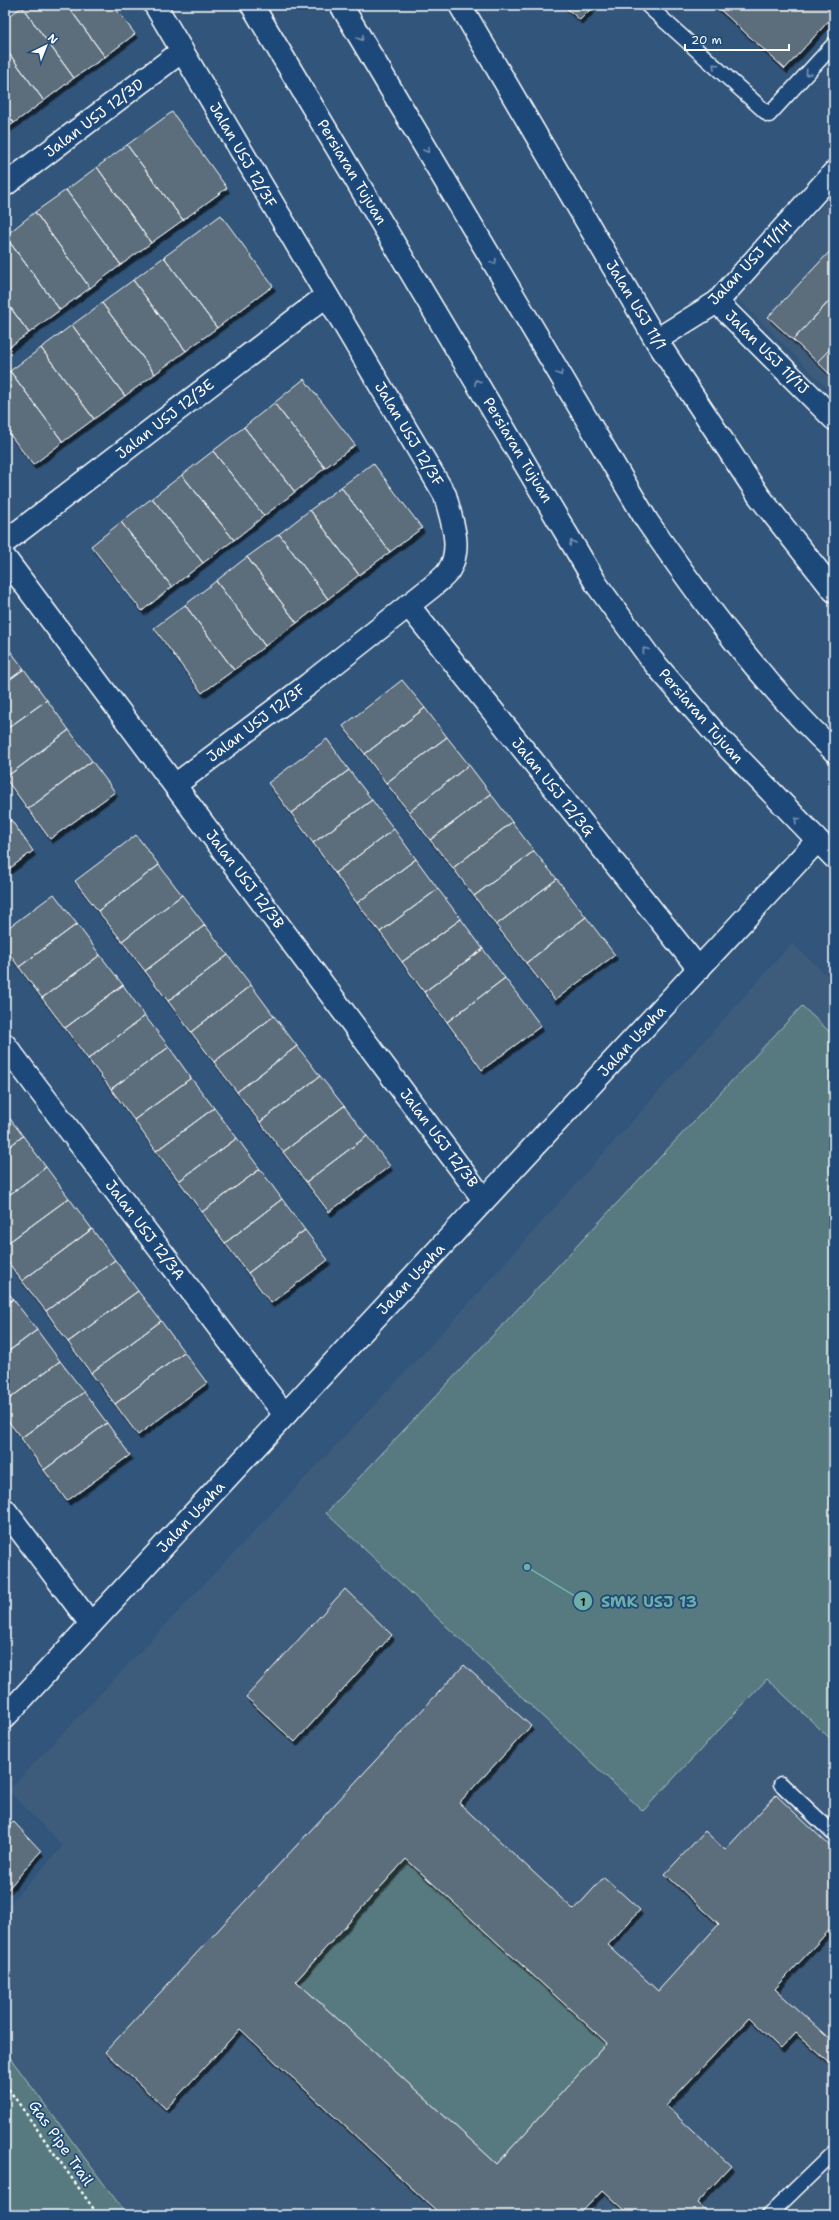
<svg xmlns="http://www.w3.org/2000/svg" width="839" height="2220" font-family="'Shantell Sans',sans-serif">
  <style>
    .built { fill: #3e5c7b }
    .green { fill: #567a7f; stroke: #aabcbf }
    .building { fill: #5b6e7c; stroke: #fff; fill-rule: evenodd; filter: url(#shadow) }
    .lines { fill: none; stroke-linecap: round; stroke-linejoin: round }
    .service-casing { stroke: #fff; stroke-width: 17 }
    .minor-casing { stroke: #fff; stroke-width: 25 }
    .tertiary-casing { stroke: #fff; stroke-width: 25 }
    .secondary-casing { stroke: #fff; stroke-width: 25 }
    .path { stroke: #fff; stroke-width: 2.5; stroke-dasharray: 3 3; stroke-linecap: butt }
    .service { stroke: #1f4a7a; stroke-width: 14 }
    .minor { stroke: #1f4a7a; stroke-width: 22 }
    .tertiary { stroke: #1f4a7a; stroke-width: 22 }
    .secondary { stroke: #1f4a7a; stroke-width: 22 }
    .oneway { stroke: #7992af }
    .labels { text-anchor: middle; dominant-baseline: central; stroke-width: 3.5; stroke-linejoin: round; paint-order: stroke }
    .street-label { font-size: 15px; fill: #fff; stroke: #1f4a7a }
    .leader { fill: none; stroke: #6fada8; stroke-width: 1.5 }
    .callout-dot { fill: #6fada8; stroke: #1f4a7a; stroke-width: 1.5 }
    .mark-label { font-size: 12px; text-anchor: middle; font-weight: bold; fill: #111 }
    .callout-label { font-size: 16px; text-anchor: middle; font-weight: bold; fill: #6fada8; stroke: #1f4a7a; stroke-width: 3.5; stroke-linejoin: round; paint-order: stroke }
  </style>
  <defs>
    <filter id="shadow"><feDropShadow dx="2.5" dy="4.5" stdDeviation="0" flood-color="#0009"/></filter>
  </defs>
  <rect width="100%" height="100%" fill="#31557b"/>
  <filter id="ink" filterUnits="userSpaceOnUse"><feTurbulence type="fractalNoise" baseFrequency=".025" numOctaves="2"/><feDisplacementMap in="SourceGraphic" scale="8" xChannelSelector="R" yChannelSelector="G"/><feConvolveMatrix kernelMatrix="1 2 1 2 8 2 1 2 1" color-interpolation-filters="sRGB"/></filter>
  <g filter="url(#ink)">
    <path class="built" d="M828,200L834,206V395L737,298Z
      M792,943L834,982V2215H127L5,2051V1903L8,1905L63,1846L8,1791L433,1343Z"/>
    <path class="green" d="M802,1006L834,1036V1742L767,1679L643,1811L326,1513Z
      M406,1859L607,2043L497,2164L296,1981Z
      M5,2051L127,2215H5Z"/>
    <path class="building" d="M24,5H67L105,57L74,78L22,7Z
      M67,5H113L135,34L105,57Z
      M563,5H593L594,6L580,20Z
      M715,5H834V15L785,69Z
      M22,7L74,78L44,101L5,48V19Z
      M5,48L44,101L14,123L5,111Z
      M5,111L14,123L5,129Z
      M172,112L227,188L183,220L127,145Z
      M127,145L183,220L151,243L97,167Z
      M97,167L151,243L121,265L66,190Z
      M66,190L121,265L90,288L35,212Z
      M35,212L90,288L60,310L5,236Z
      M221,215L273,286L217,328L164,257Z
      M5,236L60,310L29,333L5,300Z
      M834,247V296L793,340L768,317Z
      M164,257L217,328L186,351L133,280Z
      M133,280L186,351L155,374L102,303Z
      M834,296V345L817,362L793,340Z
      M5,300L29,333L5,350Z
      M102,303L155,374L125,396L72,325Z
      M72,325L125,396L94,419L41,348Z
      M834,345V378L817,362Z
      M41,348L94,419L63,442L10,371Z
      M10,371L63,442L33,465L5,428V375Z
      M304,379L355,445L325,468L274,403Z
      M274,403L325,468L295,492L244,427Z
      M244,427L295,492L264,516L213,451Z
      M213,451L264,516L234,540L182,475Z
      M373,463L422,528L390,552L341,487Z
      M182,475L234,540L203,563L152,498Z
      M341,487L390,552L359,575L310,510Z
      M152,498L203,563L172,587L121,522Z
      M310,510L359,575L328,599L279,534Z
      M121,522L172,587L142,611L91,546Z
      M279,534L328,599L297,623L247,557Z
      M247,557L297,623L265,646L216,581Z
      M216,581L265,646L234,670L185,605Z
      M185,605L234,670L202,693L154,628Z
      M5,644L24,669L5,683Z
      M24,669L47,700L5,730V683Z
      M402,680L425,708L365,754L343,726Z
      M47,700L69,730L5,778V730Z
      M425,708L447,737L386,783L365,754Z
      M69,730L92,761L28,809L5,778Z
      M447,737L469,765L409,812L386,783Z
      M327,739L349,770L291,813L268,783Z
      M92,761L115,792L50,839L28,809Z
      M469,765L491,794L430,840L409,812Z
      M349,770L372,800L313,843L291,813Z
      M491,794L512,822L453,868L430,840Z
      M372,800L394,829L335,873L313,843Z
      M5,813L11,820L5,824Z
      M11,820L33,851L5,872V824Z
      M512,822L534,851L474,896L453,868Z
      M394,829L416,859L357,903L335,873Z
      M136,835L159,865L98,911L75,881Z
      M534,851L557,879L496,925L474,896Z
      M416,859L438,889L380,932L357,903Z
      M159,865L182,895L122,941L98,911Z
      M557,879L586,917L526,963L496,925Z
      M438,889L461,919L402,962L380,932Z
      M54,894L77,924L19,967L5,948V930Z
      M182,895L205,925L145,971L122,941Z
      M586,917L615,955L555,1000L526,963Z
      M461,919L483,949L424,992L402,962Z
      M77,924L100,955L42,998L19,967Z
      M205,925L228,955L168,1001L145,971Z
      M483,949L505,978L447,1022L424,992Z
      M100,955L123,985L65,1028L42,998Z
      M228,955L251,985L191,1032L168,1001Z
      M505,978L541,1026L482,1070L447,1022Z
      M123,985L145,1016L88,1059L65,1028Z
      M251,985L274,1016L214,1062L191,1032Z
      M145,1016L169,1047L111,1089L88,1059Z
      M274,1016L297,1046L237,1092L214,1062Z
      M297,1046L320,1076L260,1122L237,1092Z
      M169,1047L191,1078L134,1120L111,1089Z
      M320,1076L344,1106L283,1152L260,1122Z
      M191,1078L214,1108L156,1151L134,1120Z
      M344,1106L367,1136L306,1182L283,1152Z
      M214,1108L237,1138L179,1181L156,1151Z
      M5,1112L23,1136L5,1150Z
      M23,1136L46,1167L5,1198V1150Z
      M367,1136L390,1166L329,1212L306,1182Z
      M237,1138L260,1169L202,1212L179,1181Z
      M46,1167L69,1198L5,1245V1198Z
      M260,1169L282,1199L225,1243L202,1212Z
      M69,1198L92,1229L22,1281L5,1258V1245Z
      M282,1199L305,1230L248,1273L225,1243Z
      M92,1229L115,1260L46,1311L22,1281Z
      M305,1230L328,1260L271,1303L248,1273Z
      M115,1260L138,1291L68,1342L46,1311Z
      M5,1287L13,1299L5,1305Z
      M138,1291L161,1321L91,1373L68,1342Z
      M13,1299L37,1330L5,1354V1305Z
      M161,1321L184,1352L115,1404L91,1373Z
      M37,1330L60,1361L5,1402V1354Z
      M184,1352L207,1383L138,1435L115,1404Z
      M60,1361L84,1392L21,1438L5,1417V1402Z
      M84,1392L107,1423L44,1470L21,1438Z
      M107,1423L130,1455L67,1501L44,1470Z
      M345,1589L392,1635L295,1742L246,1697Z
      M464,1665L531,1726L459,1803L574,1910L604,1877L640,1910L608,1945L658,1991L719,1924L665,1874L705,1831L725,1850L776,1795L834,1850V1925L775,1989L834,2043V2067L796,2033L781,2049L749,2018L666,2106L731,2166L697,2203L710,2215H630L603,2190L579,2215H441L240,2029L166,2109L105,2052ZM406,1859L607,2043L497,2164L296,1981Z
      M13,1821L41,1851L8,1889L5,1887V1829Z"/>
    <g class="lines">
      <defs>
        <path id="service" d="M647,5L769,115L834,44
          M781,1784L834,1834
          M769,2215L834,2152"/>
        <path id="minor" d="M155,5L445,495C451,519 463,547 449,570C446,576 438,581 433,586L309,684L175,785
          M460,5L656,340L759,496L834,591
          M5,185L182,51
          M717,302L834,419
          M656,340L717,302L834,172
          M5,542L326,296
          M5,558L484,1200
          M408,605L699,969
          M5,1045L285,1415
          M5,1510L91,1624"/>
        <path id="tertiary" d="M5,1717L817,841"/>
        <path id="secondary" d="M252,5L597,585L651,659L719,738L834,857
          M341,5L647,521C703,602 762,683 834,751"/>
      </defs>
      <use href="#service" class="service-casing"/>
      <use href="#minor" class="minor-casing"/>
      <use href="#tertiary" class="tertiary-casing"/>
      <use href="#secondary" class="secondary-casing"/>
      <path class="path" d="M5,2084L98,2215"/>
      <use href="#service" class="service"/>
      <use href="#minor" class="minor"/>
      <use href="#tertiary" class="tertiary"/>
      <use href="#secondary" class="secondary"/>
    </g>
    <defs><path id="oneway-chevron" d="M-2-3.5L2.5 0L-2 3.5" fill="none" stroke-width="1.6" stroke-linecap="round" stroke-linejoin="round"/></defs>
    <g class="oneway">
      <use href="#oneway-chevron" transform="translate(361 38) rotate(59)"/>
      <use href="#oneway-chevron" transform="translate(715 66) rotate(-138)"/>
      <use href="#oneway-chevron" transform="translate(808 73) rotate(133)"/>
      <use href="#oneway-chevron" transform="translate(427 150) rotate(59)"/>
      <use href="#oneway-chevron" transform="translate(494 262) rotate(59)"/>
      <use href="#oneway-chevron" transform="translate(560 373) rotate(59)"/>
      <use href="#oneway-chevron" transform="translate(477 382) rotate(-121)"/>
      <use href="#oneway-chevron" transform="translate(572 543) rotate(-120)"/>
      <use href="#oneway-chevron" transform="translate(645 650) rotate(-127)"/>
      <use href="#oneway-chevron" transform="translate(797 820) rotate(-134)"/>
    </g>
  </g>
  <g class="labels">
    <g class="street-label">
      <text transform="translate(94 118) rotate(-37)">Jalan USJ 12/3D</text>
      <text transform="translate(243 155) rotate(60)">Jalan USJ 12/3F</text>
      <text transform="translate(352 172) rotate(59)">Persiaran Tujuan</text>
      <text transform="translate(750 262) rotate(-46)">Jalan USJ 11/1H</text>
      <text transform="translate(636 305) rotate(59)">Jalan USJ 11/1</text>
      <text transform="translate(767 352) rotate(45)">Jalan USJ 11/1J</text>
      <text transform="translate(165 419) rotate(-38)">Jalan USJ 12/3E</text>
      <text transform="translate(409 434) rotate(59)">Jalan USJ 12/3F</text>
      <text transform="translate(518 450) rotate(59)">Persiaran Tujuan</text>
      <text transform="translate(701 716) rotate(49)">Persiaran Tujuan</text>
      <text transform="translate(256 723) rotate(-37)">Jalan USJ 12/3F</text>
      <text transform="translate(553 787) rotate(51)">Jalan USJ 12/3G</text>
      <text transform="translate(245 879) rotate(53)">Jalan USJ 12/3B</text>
      <text transform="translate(632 1041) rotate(-47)">Jalan Usaha</text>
      <text transform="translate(439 1138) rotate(53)">Jalan USJ 12/3B</text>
      <text transform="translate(145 1230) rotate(53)">Jalan USJ 12/3A</text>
      <text transform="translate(411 1279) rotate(-47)">Jalan Usaha</text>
      <text transform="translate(191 1517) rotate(-47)">Jalan Usaha</text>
      <text transform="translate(61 2143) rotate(55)">Gas Pipe Trail</text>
    </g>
  </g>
  <path class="leader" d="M527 1567L583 1601"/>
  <g class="callout-dot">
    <circle cx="527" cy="1567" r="4"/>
    <circle cx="583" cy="1601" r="10"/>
  </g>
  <g class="mark-label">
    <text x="583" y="1606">1</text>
  </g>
  <g class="callout-label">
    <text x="649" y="1607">SMK USJ 13</text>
  </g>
  <rect width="839" height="2220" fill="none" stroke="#1f4a7a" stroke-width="20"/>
  <rect x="10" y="10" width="819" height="2200" fill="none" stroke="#fff" stroke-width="1.5" filter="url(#ink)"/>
  <g transform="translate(46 46) rotate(43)" stroke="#1f4a7a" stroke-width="3" paint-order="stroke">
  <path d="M0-3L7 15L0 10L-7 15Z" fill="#ffffff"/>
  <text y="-6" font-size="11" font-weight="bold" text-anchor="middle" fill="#ffffff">N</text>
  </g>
  <path d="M685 44v6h104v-6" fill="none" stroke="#ffffff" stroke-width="2"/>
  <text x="691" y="44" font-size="12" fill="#ffffff" stroke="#1f4a7a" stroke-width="3" paint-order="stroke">20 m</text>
</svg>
